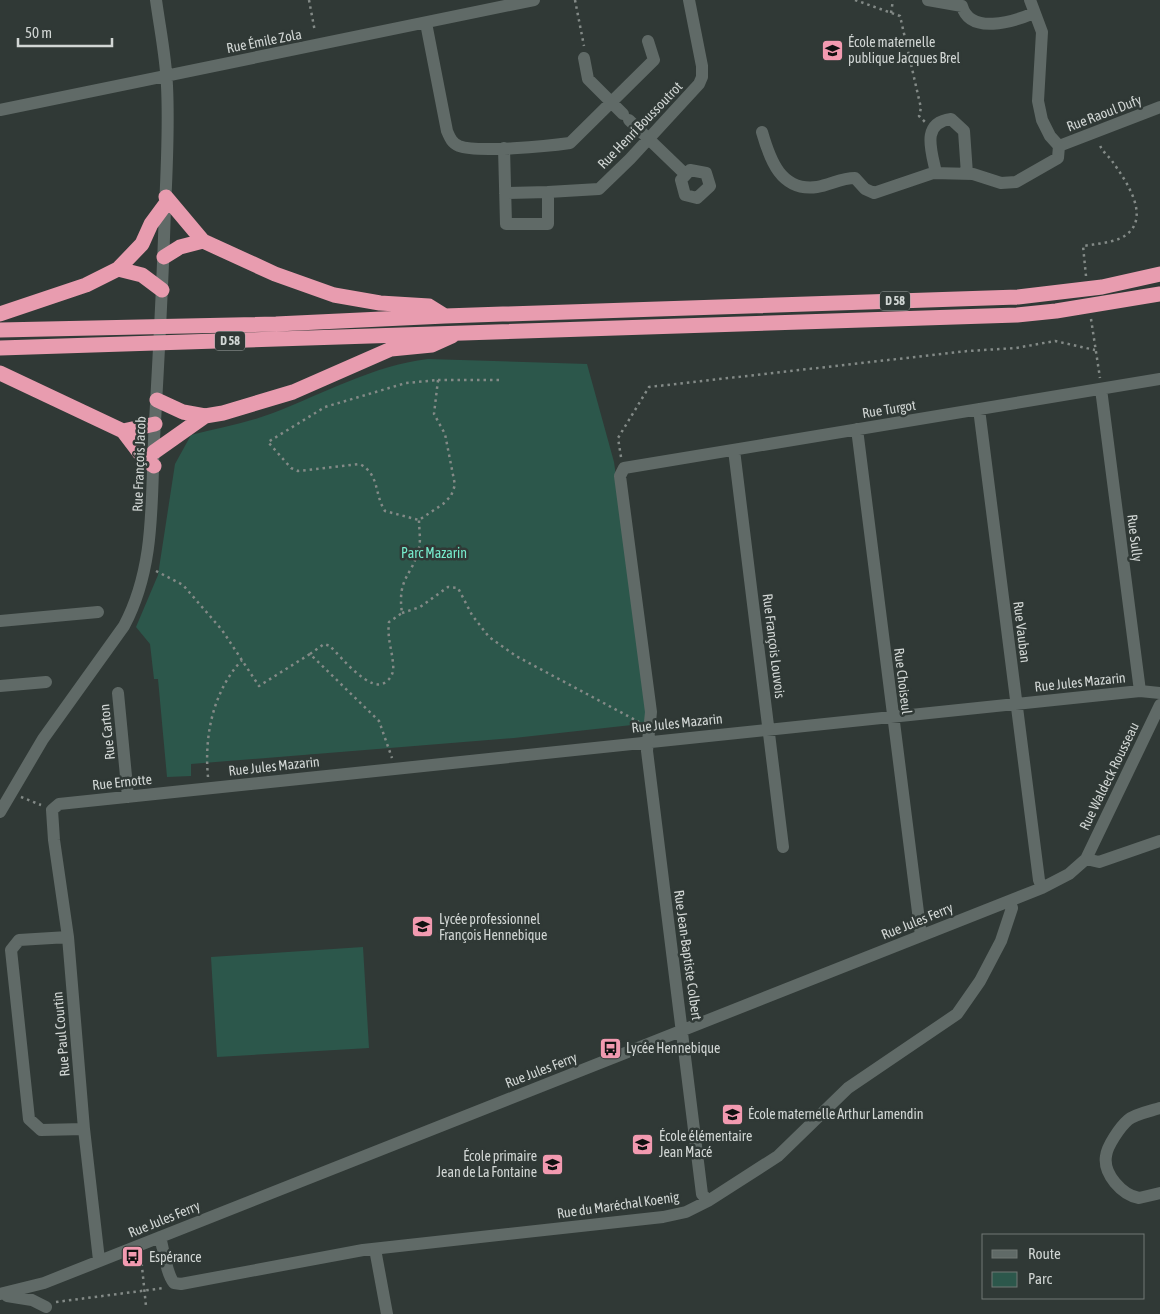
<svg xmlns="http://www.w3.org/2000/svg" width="1160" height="1314" font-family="'Asap Condensed',sans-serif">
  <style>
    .green { fill: #2c574b }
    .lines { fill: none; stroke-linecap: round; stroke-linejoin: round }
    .path { stroke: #838a87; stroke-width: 2.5; stroke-dasharray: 2.5 4; stroke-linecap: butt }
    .minor { stroke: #606a67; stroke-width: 12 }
    .highway { stroke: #e89caf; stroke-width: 15 }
    .labels { text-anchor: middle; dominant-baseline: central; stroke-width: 5; stroke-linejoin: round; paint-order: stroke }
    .shield { fill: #303936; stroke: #a1a7a5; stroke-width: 1 }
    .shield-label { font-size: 12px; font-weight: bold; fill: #d1d6d4 }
    .street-label { font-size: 14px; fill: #d1d6d4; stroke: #303936 }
    .poi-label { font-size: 14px; fill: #d1d6d4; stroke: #303936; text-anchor: start }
    .park-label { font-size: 14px; fill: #76ebcc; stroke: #303936 }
  </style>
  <rect width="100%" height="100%" fill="#303936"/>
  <path class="green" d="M428,359L587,364L614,462L650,723L514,738L191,764V776L167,777L158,679H154L150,644L136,627L158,575L175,464L191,435C218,428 247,423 273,413C325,393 372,366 428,359Z
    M363,947L369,1048L217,1057L211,957Z"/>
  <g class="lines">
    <path class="path" d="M309,0L315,32
      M575,0L584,46
      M855,0L900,16L921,108L919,116L925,122
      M891,13L893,0
      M1086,276L1083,246C1096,244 1110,243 1121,238C1154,221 1127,182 1112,161C1107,154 1102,152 1099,143
      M1091,319L1100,378
      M438,380L434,414L445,434L455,485L451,496L443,504L419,520L385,511C374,494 380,475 360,464L298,471L291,468L268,442L325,407L406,383Z
      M438,380H503
      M621,457L618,438L649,387L968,351L1016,348L1055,341L1095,350
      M156,571L183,585L222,630L259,686L310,654L379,721L392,758
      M402,613L420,607L448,587L458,588L472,615L489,637L516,656L639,722
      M310,654L324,644L330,646C341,657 372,696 387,681C392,677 394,671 393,664C392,649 387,639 389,622L402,613C397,577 412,577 419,548C421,540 419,529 419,520
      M208,777C204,736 213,691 242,660
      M21,797L41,805
      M141,1257L146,1306
      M56,1302L164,1288"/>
    <path class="minor" d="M928,0L962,6C970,35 1013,22 1034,13
      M1030,0L1042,32L1038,101L1042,120L1050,136L1059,146
      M426,23L447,131C450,138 452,143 459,146C477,153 549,146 570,143L654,60L648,41
      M584,58L588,79L623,114
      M0,110L534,0
      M629,120L685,174
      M762,132C770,160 781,192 817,187C830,185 841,178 855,178L865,189L874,193L933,173L973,174L1001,183L1016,182L1058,158L1059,146
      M1059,146L1160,107
      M504,148L506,224H548V192L505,193
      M690,170L706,173L710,186L697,198L685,195L681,180Z
      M936,173C932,152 920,123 951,119L964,131L967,174
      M548,192L599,189L630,159L699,84L702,77V66L689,0
      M1101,389L1140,691
      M979,409L1039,880L1042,888
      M857,429L921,936
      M734,450L783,847
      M0,621L98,612
      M0,686L46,682
      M118,693L128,797
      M0,812L43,739L124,626C158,562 150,492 155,422C159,351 163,279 165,207C167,167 169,126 167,86C166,58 160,29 156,0
      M1086,859L1099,862L1160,841
      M68,937L19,940L11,950L29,1119L41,1130L84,1129
      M1160,1108C1151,1111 1135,1114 1128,1120C1120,1127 1107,1146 1106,1156C1103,1174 1122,1195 1139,1198L1160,1193
      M708,1201L702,1194L647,751L651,712L620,476L624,468L1160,379
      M160,1237C164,1251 166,1273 174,1283L181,1284L363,1250L663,1217L686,1212L708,1201L778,1156L848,1088L957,1014L980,981L1001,941L1012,908L1010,901
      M375,1249L387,1314
      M99,1260L84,1129L68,937L54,840L52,810L59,804L1140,691L1160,693
      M0,1294L44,1283L1042,888L1069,874L1086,859L1160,705
      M7,1296L32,1300L46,1307"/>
    <path class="highway" d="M166,197L203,241L275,274L334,295L380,303L429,306L445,316
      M164,257L180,247L203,241
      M118,269L142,275L162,290
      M0,314L86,285L118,269L142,244L151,224L165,205
      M0,330L276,324L445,316L1018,297L1102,287L1160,274
      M0,348L1017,315L1056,311L1160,294
      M0,373L123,431L145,460L154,466
      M157,400L183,412L205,416L223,413L293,392L391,349L432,345L452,336
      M123,431L155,424
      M154,452L205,416"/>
  </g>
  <defs>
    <symbol id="school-square" viewBox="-11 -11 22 22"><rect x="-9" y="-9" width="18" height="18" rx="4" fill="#f29ab0" stroke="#303936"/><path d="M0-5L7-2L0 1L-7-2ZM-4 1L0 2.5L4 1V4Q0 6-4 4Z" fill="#111"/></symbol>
    <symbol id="bus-square" viewBox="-11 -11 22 22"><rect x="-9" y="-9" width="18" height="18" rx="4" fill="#f29ab0" stroke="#303936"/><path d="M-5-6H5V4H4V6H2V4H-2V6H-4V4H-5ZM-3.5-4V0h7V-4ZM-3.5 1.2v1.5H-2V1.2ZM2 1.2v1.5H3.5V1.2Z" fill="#111"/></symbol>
  </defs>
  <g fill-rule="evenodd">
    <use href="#school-square" x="820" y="38" width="25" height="25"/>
    <use href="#school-square" x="410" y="914" width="25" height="25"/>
    <use href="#bus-square" x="598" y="1036" width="25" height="25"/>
    <use href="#school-square" x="720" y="1102" width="25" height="25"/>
    <use href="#school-square" x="630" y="1132" width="25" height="25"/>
    <use href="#school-square" x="540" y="1152" width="25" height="25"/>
    <use href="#bus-square" x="120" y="1244" width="25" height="25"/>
  </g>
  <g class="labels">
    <g class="shield">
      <rect x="880" y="291.5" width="30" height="19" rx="4"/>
      <rect x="215" y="331.5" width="30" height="19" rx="4"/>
    </g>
    <g class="shield-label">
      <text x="895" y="301">D 58</text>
      <text x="230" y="341">D 58</text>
    </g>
    <g class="street-label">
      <text transform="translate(264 41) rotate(-11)">Rue Émile Zola</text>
      <text transform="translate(1104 113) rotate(-21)">Rue Raoul Dufy</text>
      <text transform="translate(640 125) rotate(-46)">Rue Henri Boussoutrot</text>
      <text transform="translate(889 409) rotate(-9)">Rue Turgot</text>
      <text transform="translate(139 464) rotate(-88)">Rue François Jacob</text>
      <text transform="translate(1135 538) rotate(83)">Rue Sully</text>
      <text transform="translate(1022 632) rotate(83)">Rue Vauban</text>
      <text transform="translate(774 646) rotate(83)">Rue François Louvois</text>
      <text transform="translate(903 681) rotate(83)">Rue Choiseul</text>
      <text transform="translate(1080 682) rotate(-6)">Rue Jules Mazarin</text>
      <text transform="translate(677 723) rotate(-6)">Rue Jules Mazarin</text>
      <text transform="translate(107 732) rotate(-96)">Rue Carton</text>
      <text transform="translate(274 766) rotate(-6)">Rue Jules Mazarin</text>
      <text transform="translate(1109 776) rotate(-64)">Rue Waldeck Rousseau</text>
      <text transform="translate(122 782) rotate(-6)">Rue Ernotte</text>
      <text transform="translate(917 921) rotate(-22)">Rue Jules Ferry</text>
      <text transform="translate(688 955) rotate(82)">Rue Jean-Baptiste Colbert</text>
      <text transform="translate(61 1034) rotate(-95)">Rue Paul Courtin</text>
      <text transform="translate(541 1070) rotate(-21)">Rue Jules Ferry</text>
      <text transform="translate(618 1205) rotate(-8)">Rue du Maréchal Koenig</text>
      <text transform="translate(164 1219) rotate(-22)">Rue Jules Ferry</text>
    </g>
    <g class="poi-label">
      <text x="848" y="42">École maternelle<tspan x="848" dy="16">publique Jacques Brel</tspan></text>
      <text x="439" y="919">Lycée professionnel<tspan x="439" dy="16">François Hennebique</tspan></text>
      <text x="626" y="1048">Lycée Hennebique</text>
      <text x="748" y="1114">École maternelle Arthur Lamendin</text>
      <text x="659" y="1136">École élémentaire<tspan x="659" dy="16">Jean Macé</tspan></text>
      <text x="537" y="1156" text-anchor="end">École primaire<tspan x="537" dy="16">Jean de La Fontaine</tspan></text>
      <text x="149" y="1257">Espérance</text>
    </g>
    <g class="park-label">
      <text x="434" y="553">Parc Mazarin</text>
    </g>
  </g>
  <rect x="982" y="1234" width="162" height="65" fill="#303936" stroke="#707875"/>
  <rect x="992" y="1250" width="25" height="8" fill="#606a67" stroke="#707875"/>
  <text x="1028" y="1259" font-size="15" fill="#d1d6d4">Route</text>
  <rect x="992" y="1272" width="25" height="15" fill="#2c574b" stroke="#707875"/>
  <text x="1028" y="1284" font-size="15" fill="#d1d6d4">Parc</text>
  <path d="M18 38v8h94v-8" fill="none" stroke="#d1d6d4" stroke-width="2.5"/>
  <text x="25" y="38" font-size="15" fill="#d1d6d4" stroke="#303936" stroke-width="4" paint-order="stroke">50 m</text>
</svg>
